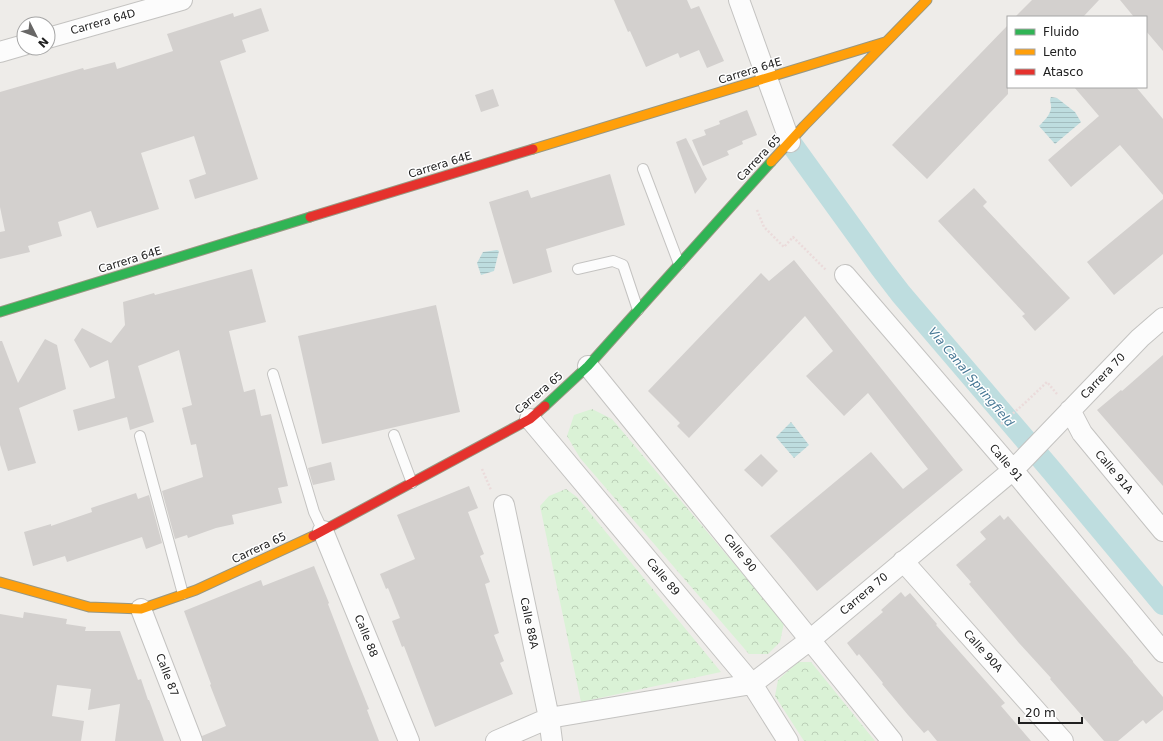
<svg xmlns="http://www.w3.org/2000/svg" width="1163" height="741" font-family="'DejaVu Sans',sans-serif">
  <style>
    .park { fill: url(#park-crowns) }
    .water { fill: url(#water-rules) }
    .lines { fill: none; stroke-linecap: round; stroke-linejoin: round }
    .canal { stroke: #bedddf; stroke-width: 22 }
    .building { fill: #d3d0ce }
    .lane-casing { stroke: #c4c3c1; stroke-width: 12 }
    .street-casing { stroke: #c4c3c1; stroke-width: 22 }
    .fast-casing { stroke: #989781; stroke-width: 11 }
    .slow-casing { stroke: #989781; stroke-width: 11 }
    .jam-casing { stroke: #989781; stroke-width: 11 }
    .path { stroke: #ebdbdb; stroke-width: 2.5; stroke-dasharray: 2 2; stroke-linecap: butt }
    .lane { stroke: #fcfcfc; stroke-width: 10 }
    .street { stroke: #fcfcfc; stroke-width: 20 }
    .fast { stroke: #30b455; stroke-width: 9 }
    .slow { stroke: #ff9f0a; stroke-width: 9 }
    .jam { stroke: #e5322d; stroke-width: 9 }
    .labels { text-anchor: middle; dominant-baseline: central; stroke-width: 3; stroke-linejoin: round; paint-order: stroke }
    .street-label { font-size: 11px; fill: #202020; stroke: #fff }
    .water-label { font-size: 12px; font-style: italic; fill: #477895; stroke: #fff }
  </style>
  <defs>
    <pattern id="park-crowns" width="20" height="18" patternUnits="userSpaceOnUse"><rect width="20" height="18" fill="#daf2d6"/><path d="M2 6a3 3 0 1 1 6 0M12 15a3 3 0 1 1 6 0" fill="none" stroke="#bbcfb7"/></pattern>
    <pattern id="water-rules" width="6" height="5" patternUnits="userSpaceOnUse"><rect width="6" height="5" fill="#bedddf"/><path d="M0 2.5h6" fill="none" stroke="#a3bdbf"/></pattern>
  </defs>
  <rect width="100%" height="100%" fill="#eeece9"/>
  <path class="park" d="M592,409L612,419L784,623L780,642L768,654H749L580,458L567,436L574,415Z
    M566,489L577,497L721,672L581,702L540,506L549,496Z
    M798,662H811L875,741H804L775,696L778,680Z"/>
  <path class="water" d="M1051,97L1057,98L1075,112L1081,122L1055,144L1039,126C1044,121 1052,113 1051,106C1051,102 1049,101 1051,97Z
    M497,250L499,251L494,271L481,275L477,263L483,252Z
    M791,422L809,445L794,458L776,437Z"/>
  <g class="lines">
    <path class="canal" d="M790,142L881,268L901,294L1052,471L1163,604"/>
  </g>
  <path class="building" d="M614,0H687L691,9L699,6L724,61L707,68L699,50L680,58L678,53L646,67L630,31L628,32Z
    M1032,0H1099L1083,17H1015Z
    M1120,0H1163V51L1146,31V17H1134Z
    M261,8L269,31L242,40L246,52L220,61L258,179L195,199L189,180L206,174L194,136L141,153L159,209L97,228L91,211L58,222L62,236L28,246L30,252L0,259V232L5,231L0,207V92L83,68L84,70L115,62L117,69L173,51L167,34L233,13L234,17Z
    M1008,25V94L927,179L892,145Z
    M1074,87H1136L1163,119V195L1120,145L1071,187L1048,160L1099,116Z
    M493,89L499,106L481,112L475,95Z
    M747,110L757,135L742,141L743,144L727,151L729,155L703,166L692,140L706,135L704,130L720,124L719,121Z
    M686,138L707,179L695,194L676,142Z
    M610,174L625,225L546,249L552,272L513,284L489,202L528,190L531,198Z
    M974,188L987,202L983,206L1070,298L1035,331L1022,316L1025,314L938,221Z
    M1163,199V254L1114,295L1087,262Z
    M794,260L963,470L817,591L786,554L770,536L871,452L903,489L928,469L868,393L844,416L806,376L833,351L805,316L689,438L677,426L680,423L648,391L761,273L769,281Z
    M252,269L266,322L229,331L244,392L255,389L261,416L271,414L288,486L278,488L282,503L232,515L234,524L216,528L188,538L187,535L175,539L162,491L203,477L196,444L191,445L182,408L192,405L179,350L138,366L154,422L130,430L127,417L78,431L73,410L115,398L108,360L90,368L74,340L82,328L111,343L125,325L123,302L154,293L155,295Z
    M436,305L460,412L322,444L298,336Z
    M45,339L57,345L66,389L19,408L36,463L8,471L0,445V341H2L18,383Z
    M1163,355V486L1097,410L1121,390L1122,391Z
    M761,454L778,471L762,487L744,470Z
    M331,462L335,480L313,485L308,468Z
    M469,486L478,508L468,512L484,554L480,556L490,582L485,584L499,633L494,635L504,661L500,663L513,694L435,727L404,646L402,647L392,621L400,618L388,588L386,589L380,574L415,559L397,515Z
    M136,493L138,499L149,495L162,543L146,549L142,537L67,562L65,556L33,566L24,532L51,524V526L92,512L91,508Z
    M1000,515L1004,520L1008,516L1133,661V662L1163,697V710L1146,724L1143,720L1118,741H1104L1050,679L1051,678L1019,643L969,584L971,582L956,565L986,539L980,532Z
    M314,566L329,603L328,604L349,659L369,709L367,710L379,741H203L202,736L226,726L210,685L211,684L184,611L261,580L263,586Z
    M901,592L905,597L910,593L937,624L936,625L1005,703L1001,706L1031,741H937L928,730L924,733L908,715L882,684L883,683L859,654L857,656L847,643L883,612L881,610Z
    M24,612L67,619L66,624L86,627L85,631H120L138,680L141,679L148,700H149L164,741H115L120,704L88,710L91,689L57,685L52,716L84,721L81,741H0V614L23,618Z"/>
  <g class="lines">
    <defs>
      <path id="lane" d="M643,169L679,264
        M578,269L613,261L623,265L638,310
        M273,374L314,512L323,531
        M394,435L412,483
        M140,436L183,594"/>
      <path id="street" d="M739,0L790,142
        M48,38L182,0
        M0,52L24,45
        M845,275L1013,470L1163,652
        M588,366L892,741
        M1070,410L1082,433L1163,531
        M530,419L752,684L788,741
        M504,505L549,718L552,741
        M323,531L409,741
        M903,561L1063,741
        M141,609L192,741
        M496,741L549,718L752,684L810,640L1013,470L1140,338L1163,318"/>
      <path id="fast" d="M0,312L310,217
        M545,406L588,366L771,162"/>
      <path id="slow" d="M533,149L885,42
        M771,162L804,126L927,0
        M0,582L89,607L141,609L196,590L313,536"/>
      <path id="jam" d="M310,217L533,149
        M313,536L530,419L545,406"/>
    </defs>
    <use href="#lane" class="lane-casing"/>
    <use href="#street" class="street-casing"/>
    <use href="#fast" class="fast-casing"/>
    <use href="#slow" class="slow-casing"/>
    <use href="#jam" class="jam-casing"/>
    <path class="path" d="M757,210L764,227L784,247L793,237L826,270
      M1001,424L1026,402L1047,382L1057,394
      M482,469L491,490"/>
    <use href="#lane" class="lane"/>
    <use href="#street" class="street"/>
    <use href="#fast" class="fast"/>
    <use href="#slow" class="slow"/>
    <use href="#jam" class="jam"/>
  </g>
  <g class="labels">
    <g class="street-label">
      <text transform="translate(103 22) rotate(-16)">Carrera 64D</text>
      <text transform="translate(750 71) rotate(-17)">Carrera 64E</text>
      <text transform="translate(759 158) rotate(-47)">Carrera 65</text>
      <text transform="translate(440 165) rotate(-17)">Carrera 64E</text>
      <text transform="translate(130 260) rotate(-17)">Carrera 64E</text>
      <text transform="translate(1103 376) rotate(-46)">Carrera 70</text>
      <text transform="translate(539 393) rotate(-40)">Carrera 65</text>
      <text transform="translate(1006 463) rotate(50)">Calle 91</text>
      <text transform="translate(1114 472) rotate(50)">Calle 91A</text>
      <text transform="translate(259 548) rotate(-25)">Carrera 65</text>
      <text transform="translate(740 553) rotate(51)">Calle 90</text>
      <text transform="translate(663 577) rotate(50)">Calle 89</text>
      <text transform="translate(864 594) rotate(-40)">Carrera 70</text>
      <text transform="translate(529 623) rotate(78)">Calle 88A</text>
      <text transform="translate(366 636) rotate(68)">Calle 88</text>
      <text transform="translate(983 651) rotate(48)">Calle 90A</text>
      <text transform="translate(167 675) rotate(69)">Calle 87</text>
    </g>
    <g class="water-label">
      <text transform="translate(971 377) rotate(50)">Via Canal Springfield</text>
    </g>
  </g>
  <rect x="1007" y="16" width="140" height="72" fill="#ffffff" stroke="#a6a6a6"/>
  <rect x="1015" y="29" width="20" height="6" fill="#30b455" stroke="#a6a6a6"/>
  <text x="1043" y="36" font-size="12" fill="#202020">Fluido</text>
  <rect x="1015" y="49" width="20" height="6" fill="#ff9f0a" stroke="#a6a6a6"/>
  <text x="1043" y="56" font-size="12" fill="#202020">Lento</text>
  <rect x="1015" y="69" width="20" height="6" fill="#e5322d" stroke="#a6a6a6"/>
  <text x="1043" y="76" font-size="12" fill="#202020">Atasco</text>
  <g transform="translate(36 36) rotate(132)"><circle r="19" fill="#ffffff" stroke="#a6a6a6"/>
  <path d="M0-3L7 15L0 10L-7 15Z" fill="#686766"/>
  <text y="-6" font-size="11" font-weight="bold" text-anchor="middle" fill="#202020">N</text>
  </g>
  <path d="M1019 717v6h63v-6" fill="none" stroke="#202020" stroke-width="2"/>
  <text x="1025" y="717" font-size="12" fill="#202020" stroke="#ffffff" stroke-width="3" paint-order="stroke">20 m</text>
</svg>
